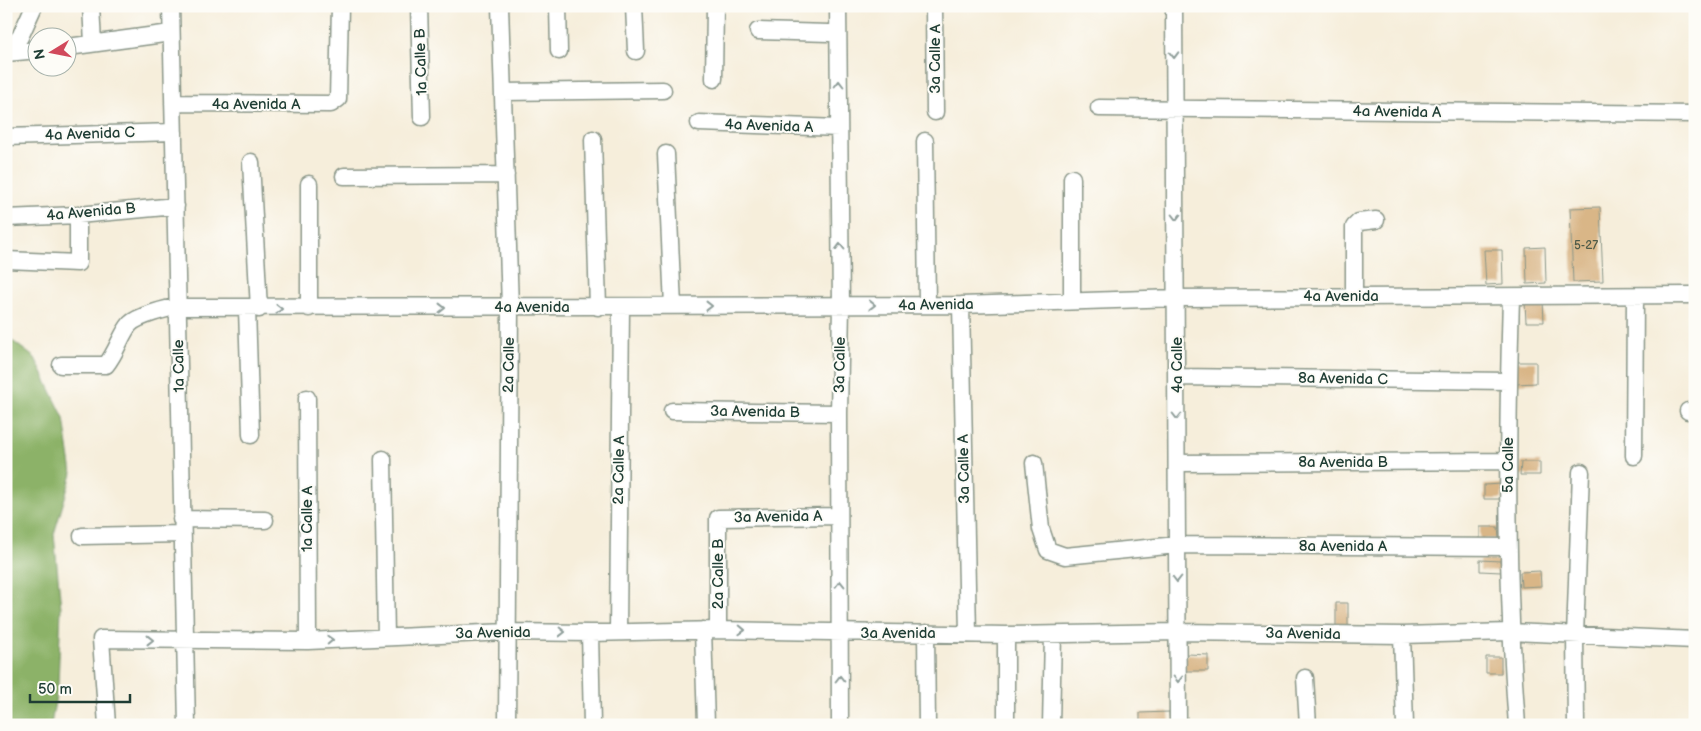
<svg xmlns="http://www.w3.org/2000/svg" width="1701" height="731" font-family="'Balsamiq Sans',sans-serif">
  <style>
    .forest { fill: #8cb267; stroke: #56784e }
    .building { fill: #d9b687 }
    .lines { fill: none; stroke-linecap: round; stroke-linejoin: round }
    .minor-casing { stroke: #8a9688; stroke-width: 19 }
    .minor { stroke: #fff; stroke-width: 16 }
    .oneway { stroke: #8f9e9a }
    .labels { text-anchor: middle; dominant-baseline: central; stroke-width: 4; stroke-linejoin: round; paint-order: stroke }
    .number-label { font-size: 12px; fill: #4e5b49 }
    .street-label { font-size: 15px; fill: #1f3d34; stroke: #fdfcf7 }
  </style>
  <rect width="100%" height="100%" fill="#fdfcf7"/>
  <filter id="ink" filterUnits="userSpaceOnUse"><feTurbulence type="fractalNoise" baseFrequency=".02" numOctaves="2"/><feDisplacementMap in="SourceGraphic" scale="10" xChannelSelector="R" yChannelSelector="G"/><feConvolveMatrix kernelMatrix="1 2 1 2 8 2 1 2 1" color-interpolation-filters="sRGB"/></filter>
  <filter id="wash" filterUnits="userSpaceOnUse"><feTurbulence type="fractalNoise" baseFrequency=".0096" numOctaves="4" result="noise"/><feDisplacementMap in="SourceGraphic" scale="20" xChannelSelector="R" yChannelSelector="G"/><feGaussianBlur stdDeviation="1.12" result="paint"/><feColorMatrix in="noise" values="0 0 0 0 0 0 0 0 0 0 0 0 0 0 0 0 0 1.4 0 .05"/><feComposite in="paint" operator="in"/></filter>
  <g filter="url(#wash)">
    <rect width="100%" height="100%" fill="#f6eedb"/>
    <path class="forest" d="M6,336L35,358L64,418L72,474L54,534L61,608L58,684L51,725H6Z"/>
    <g id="blocks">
      <path class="building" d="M1600,207L1603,281L1573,282L1570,208Z
        M1545,247L1546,283L1527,284L1526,248Z
        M1484,250H1502L1503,284L1486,285Z
        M1543,301L1544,322H1526L1525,302Z
        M1516,362H1536V383L1516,384Z
        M1521,462H1540V475H1520Z
        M1502,484V499H1484V485Z
        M1480,527H1498L1499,539H1480Z
        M1480,560L1501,561V572L1480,571Z
        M1540,571L1541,586L1521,587L1520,572Z
        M1336,603H1348V630H1336Z
        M1188,654L1208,655V671H1185V659Z
        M1486,657H1501V673H1486Z
        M1169,712L1170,725H1140V713Z"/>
    </g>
  </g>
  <g filter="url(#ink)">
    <use href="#blocks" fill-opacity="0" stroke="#8a9688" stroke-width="1"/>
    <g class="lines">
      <defs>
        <path id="minor" d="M91,6L93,43
          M171,6L187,725
          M419,6L422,117
          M500,6L510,307L507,725
          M558,6L559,51
          M634,6L636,51
          M838,6L841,306L839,413L840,725
          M934,6L935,112
          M1174,6L1178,725
          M758,31L829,33L838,31
          M68,47L171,33
          M6,52L20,37L34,6
          M6,53L38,50
          M714,79L715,6
          M503,92L663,90
          M173,103L331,104L338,99L340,6
          M1099,108L1695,114
          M699,123L839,128
          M6,137L174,132
          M593,139L598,307
          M925,141L927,305
          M666,154L673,306
          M251,162L259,309
          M344,176L506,175
          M309,184V308
          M6,218L78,215L176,206
          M6,260L78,263V215
          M1354,296V227L1359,222L1376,220
          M1511,297C1507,440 1506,582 1517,725
          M1072,301V178
          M961,305L968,633
          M247,309L251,435
          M61,365H106C117,352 121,334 130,324C138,316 167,308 178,307L961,305L1176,298L1695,295
          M1177,377L1509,381
          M307,398L308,641
          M672,411L839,413
          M1688,411H1695
          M1634,456L1635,296
          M383,459L386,637
          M1034,463L1041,529L1048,550L1065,556L1177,545L1508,547
          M1177,463L1508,461
          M181,519L265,520
          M82,536L182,534
          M703,630L706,724
          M718,630V518L839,516
          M618,632L621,307
          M590,633L592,725
          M926,633L927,725
          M1402,635L1405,725
          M1305,678L1308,725
          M107,725L101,639L308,641L507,632L590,633L718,630L1006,635L1178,632L1402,635L1510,632L1695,640
          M1006,725V635
          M1051,725L1053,635
          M1576,725L1575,636L1581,472"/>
      </defs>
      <use href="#minor" class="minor-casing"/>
      <use href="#minor" class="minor"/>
    </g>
    <defs><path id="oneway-chevron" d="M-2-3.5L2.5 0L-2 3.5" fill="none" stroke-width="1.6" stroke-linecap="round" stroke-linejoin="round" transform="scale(1.25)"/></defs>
    <g class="oneway">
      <use href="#oneway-chevron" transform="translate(1174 55) rotate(89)"/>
      <use href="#oneway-chevron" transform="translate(839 84) rotate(-90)"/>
      <use href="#oneway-chevron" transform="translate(1176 217) rotate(90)"/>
      <use href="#oneway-chevron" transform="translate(840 247) rotate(-91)"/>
      <use href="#oneway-chevron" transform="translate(872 305)"/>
      <use href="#oneway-chevron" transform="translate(709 306)"/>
      <use href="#oneway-chevron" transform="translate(442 308)"/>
      <use href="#oneway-chevron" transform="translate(279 309)"/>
      <use href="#oneway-chevron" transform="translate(1177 416) rotate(90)"/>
      <use href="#oneway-chevron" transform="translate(1177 579) rotate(90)"/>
      <use href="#oneway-chevron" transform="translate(840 584) rotate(-91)"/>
      <use href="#oneway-chevron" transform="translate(742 630) rotate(2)"/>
      <use href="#oneway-chevron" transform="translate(562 632) rotate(1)"/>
      <use href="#oneway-chevron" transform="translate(150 640)"/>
      <use href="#oneway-chevron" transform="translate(330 640) rotate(-2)"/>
      <use href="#oneway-chevron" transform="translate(840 679) rotate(-90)"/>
      <use href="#oneway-chevron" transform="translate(1178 679) rotate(90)"/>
    </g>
  </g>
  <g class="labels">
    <g class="number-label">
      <text x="1586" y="245">5-27</text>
    </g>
    <g class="street-label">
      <text transform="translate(935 59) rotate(-90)">3a Calle A</text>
      <text transform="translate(421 62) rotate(-92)">1a Calle B</text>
      <text x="256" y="104">4a Avenida A</text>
      <text transform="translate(1397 112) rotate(1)">4a Avenida A</text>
      <text transform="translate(769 126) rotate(2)">4a Avenida A</text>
      <text transform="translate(90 134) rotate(-2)">4a Avenida C</text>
      <text transform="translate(91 212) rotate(-5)">4a Avenida B</text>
      <text x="1341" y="296">4a Avenida</text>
      <text transform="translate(936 305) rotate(-1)">4a Avenida</text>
      <text x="532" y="307">4a Avenida</text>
      <text transform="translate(509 365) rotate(-89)">2a Calle</text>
      <text transform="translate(840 365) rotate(-89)">3a Calle</text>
      <text transform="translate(1177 365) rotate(-90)">4a Calle</text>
      <text transform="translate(179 366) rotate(-91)">1a Calle</text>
      <text transform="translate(1343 379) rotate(1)">8a Avenida C</text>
      <text transform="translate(755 412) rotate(1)">3a Avenida B</text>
      <text x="1343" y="462">8a Avenida B</text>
      <text transform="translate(1508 465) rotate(-90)">5a Calle</text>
      <text transform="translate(964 469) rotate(-91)">3a Calle A</text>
      <text transform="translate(619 470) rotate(-89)">2a Calle A</text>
      <text transform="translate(778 517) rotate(-1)">3a Avenida A</text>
      <text transform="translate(307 519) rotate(-90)">1a Calle A</text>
      <text x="1343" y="546">8a Avenida A</text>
      <text transform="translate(718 574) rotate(-90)">2a Calle B</text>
      <text transform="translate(493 633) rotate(-1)">3a Avenida</text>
      <text x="898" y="633">3a Avenida</text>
      <text transform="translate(1303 634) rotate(1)">3a Avenida</text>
    </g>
  </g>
  <rect width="1701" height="731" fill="none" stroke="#fdfcf7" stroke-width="25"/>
  <g transform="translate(52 52) rotate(260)"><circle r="24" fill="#fdfcf7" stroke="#a4b0a9"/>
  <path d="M0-4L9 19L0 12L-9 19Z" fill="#d1495b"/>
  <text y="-8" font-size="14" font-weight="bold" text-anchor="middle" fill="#1f3d34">N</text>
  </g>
  <path d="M30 694v8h100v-8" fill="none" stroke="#1f3d34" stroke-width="2.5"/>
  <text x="38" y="694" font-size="15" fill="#1f3d34" stroke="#fdfcf7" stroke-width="4" paint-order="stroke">50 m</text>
</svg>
